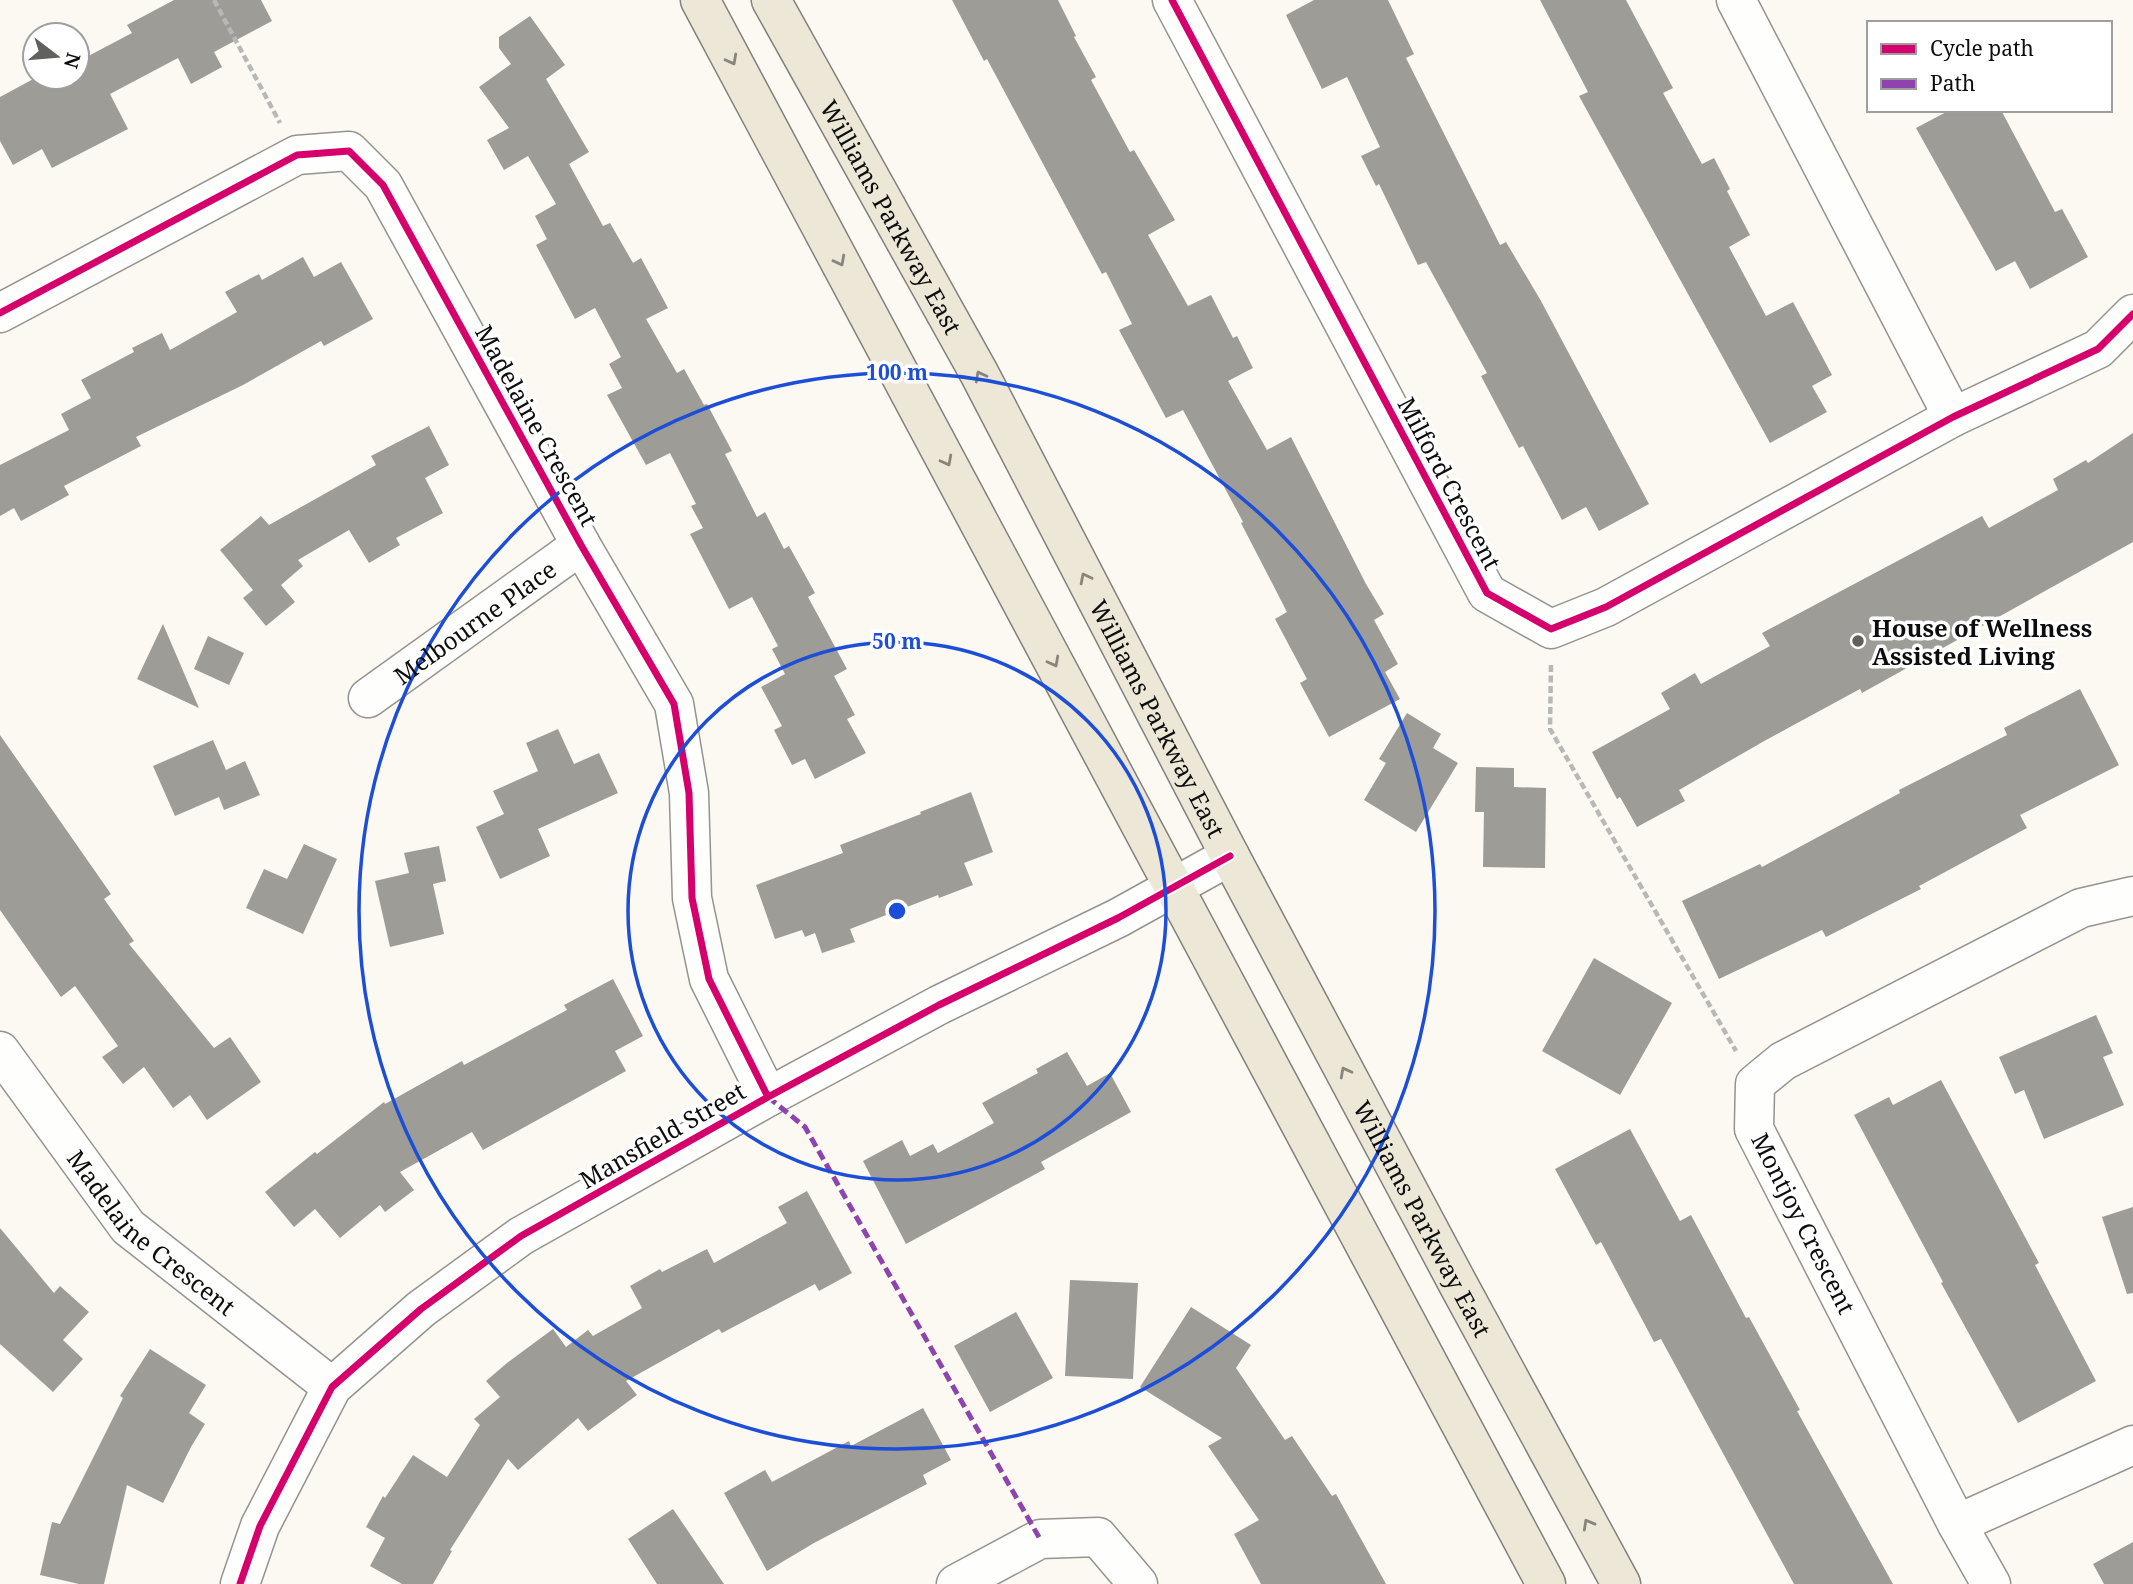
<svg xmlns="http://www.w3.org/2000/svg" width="2133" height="1584" font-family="'Noto Serif',serif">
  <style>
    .building { fill: #9e9c97 }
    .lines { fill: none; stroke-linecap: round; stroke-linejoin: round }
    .minor-casing { stroke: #949390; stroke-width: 41 }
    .major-casing { stroke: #81817d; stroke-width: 41 }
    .path { stroke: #b8b8b6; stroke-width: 4.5; stroke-dasharray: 7 3.5; stroke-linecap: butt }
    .minor { stroke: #fefefd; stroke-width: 38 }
    .major { stroke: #ede7d8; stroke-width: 38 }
    .quiet { stroke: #8e44ad; stroke-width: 5; stroke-dasharray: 10 5; stroke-linecap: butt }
    .cycleway-casing { stroke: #fff; stroke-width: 11 }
    .cycleway { stroke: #d6006c; stroke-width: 7 }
    .oneway { stroke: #88857d }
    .ring { fill: none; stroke: #1d4ed8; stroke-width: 3.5 }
    .poi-dot { fill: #60605d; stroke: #fff; stroke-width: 2.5 }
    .labels { text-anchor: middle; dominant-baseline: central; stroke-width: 7; stroke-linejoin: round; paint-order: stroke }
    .street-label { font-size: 24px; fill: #0d0d0d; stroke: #fff }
    .poi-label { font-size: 24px; font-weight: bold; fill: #0d0d0d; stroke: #fff; text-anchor: start }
    .centre { fill: #1d4ed8; stroke: #fff; stroke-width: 3.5 }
    .ring-label { font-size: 21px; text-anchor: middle; font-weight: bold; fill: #1d4ed8; stroke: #fff; stroke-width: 7; stroke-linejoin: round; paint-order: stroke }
  </style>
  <rect width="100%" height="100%" fill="#fbf9f1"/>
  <path class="building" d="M174,0H261L272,21L214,52L222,67L191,84L178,58L110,94L128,129L52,168L42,149L13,165L0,141V97L37,77H77V62L132,33L127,25Z
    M952,0H1058L1076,36L1074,37L1096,77L1091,80L1130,152L1134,150L1175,220L1148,235L1188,306L1211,295L1233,338L1237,336L1253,368L1228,381L1267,450L1291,437L1366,584L1384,614L1374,620L1398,664L1385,672L1400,699L1329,737L1300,683L1307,679L1275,619L1287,612L1241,523L1243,522L1183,410L1166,418L1119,330L1132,324L1106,272L1102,274L987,59L984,61Z
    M1314,0H1388L1414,54L1406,58L1500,245L1506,242L1541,301L1649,504L1599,531L1586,507L1562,520L1523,446L1519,448L1481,376L1487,373L1449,304L1426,262L1418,265L1379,184L1376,186L1361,156L1380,147L1347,77L1322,89L1286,15Z
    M1540,0H1626L1673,88L1663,93L1702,164L1714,158L1730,189L1727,191L1750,235L1729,247L1766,316L1793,302L1832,375L1812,386L1827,412L1770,443L1579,96L1588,92Z
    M530,16L565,65L546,79L589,152L569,164L603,226L610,223L633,263L641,258L668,308L646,319L677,373L684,369L704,405L707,404L732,451L725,454L757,517L765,512L784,549L789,546L815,593L808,597L847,669L834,676L855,715L847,719L866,753L815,779L805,759L792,765L774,730L782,726L761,687L785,674L772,649L778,646L752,597L729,609L690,534L703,528L691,506L696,504L670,453L646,465L607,395L622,388L609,364L621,357L595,308L575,319L536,245L547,239L535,216L556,204L528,156L504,170L487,140L509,128L479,87L511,64L499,48V37Z
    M1950,110H2001L2055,212L2062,209L2088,257L2030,289L2015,261L1996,271L1916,128Z
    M303,257L314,277L341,262L373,319L324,346L321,341L243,385L136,437L141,446L64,486L69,495L21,521L14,508L0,516V465L69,430L61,414L91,398L81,380L134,352L132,348L162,333L170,350L237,312L225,292L259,274L262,280Z
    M429,426L449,465L425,478L443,513L396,538L400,545L369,563L349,530L298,560L303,566L281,585L295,602L266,626L243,598L253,590L220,550L261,516L269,525L376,465L371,456Z
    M2133,433V542L1862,693L1860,689L1766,740L1679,790L1685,801L1637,827L1620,797L1617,799L1592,752L1670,709L1661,693L1695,673L1701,684L1770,646L1762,633L1982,516L1989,528L2058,490L2053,479L2086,460L2088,463Z
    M163,624L199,708L137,679Z
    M208,636L244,653L229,685L194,669Z
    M2080,689L2119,765L2020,815L2027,828L1919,886L1921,889L1826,937L1822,930L1719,979L1682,901L1760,864L1762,867L1900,793L1899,790L2007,735L2004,728Z
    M1407,713L1441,734L1433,748L1458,763L1416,832L1364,800L1386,763L1379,759Z
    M558,729L574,764L599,753L618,793L538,829L550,856L500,879L476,827L504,814L493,791L538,771L526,743Z
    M0,735L111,894L104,899L134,941L129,944L214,1048L230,1037L261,1082L207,1120L190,1095L173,1108L144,1067L123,1084L102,1057L118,1046L75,986L61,997L0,910Z
    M213,740L226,770L245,761L260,795L224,810L219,797L175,816L153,766Z
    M1476,767L1514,768V787L1546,788L1545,868L1483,867L1484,812H1475Z
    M971,792L993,852L964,863L973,885L939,898L938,895L850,929L855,942L822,953L815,933L805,937L802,930L775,939L756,885L843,853L840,845L921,814L920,812Z
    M304,844L337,859L303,934L246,908L264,869L287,879Z
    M439,846L446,881L433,884L444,934L390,947L375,881L409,873L404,853Z
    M1594,958L1672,1003L1620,1095L1542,1051Z
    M613,979L643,1036L615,1051L626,1071L483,1150L472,1132L400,1172L414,1190L385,1212L380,1205L340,1238L315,1209L294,1227L265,1192L315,1152L317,1154L384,1102L385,1104L462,1061L464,1065L567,1010L564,1005Z
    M2096,1015L2113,1053L2103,1057L2124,1105L2044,1139L2024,1090L2015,1094L1999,1057Z
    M1067,1052L1087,1086L1110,1073L1131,1112L1041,1162L1045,1169L906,1244L863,1161L902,1140L910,1156L933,1144L938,1153L994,1123L982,1103L1038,1073L1036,1069Z
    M1941,1080L2039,1263L2035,1265L2096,1381L2018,1423L1941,1283L1943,1282L1854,1115L1889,1097L1893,1105Z
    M1630,1129L1680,1221L1691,1215L1746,1318L1749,1317L1800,1410L1797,1411L1893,1584H1794L1661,1339L1654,1342L1601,1242L1596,1245L1555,1169Z
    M807,1191L852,1273L819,1291L815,1284L722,1333L719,1329L626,1381L637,1395L588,1431L578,1418L518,1470L508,1459L450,1550L452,1551L433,1584H402L370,1566L385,1538L366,1527L383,1496L385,1498L413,1455L447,1477L480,1425L474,1419L500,1397L486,1381L507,1363L553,1329L566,1347L588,1330L593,1336L642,1308L630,1286L660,1269L662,1272L707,1249L714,1263L787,1223L778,1207Z
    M2133,1207V1293L2127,1294L2102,1217Z
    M0,1228L54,1293L60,1286L89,1312L63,1340L83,1359L53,1392L0,1344Z
    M1070,1280L1138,1283L1133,1379L1065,1376Z
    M1191,1307L1251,1345L1236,1368L1285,1440L1292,1436L1332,1496L1336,1494L1386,1584H1261L1234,1534L1259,1520L1208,1446L1222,1438L1140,1387Z
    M1016,1312L1053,1378L990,1412L954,1346Z
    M150,1349L206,1385L189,1413L205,1424L191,1447L163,1503L127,1485L104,1584H79L40,1575L52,1522L60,1524L123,1398L120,1396Z
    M923,1408L951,1460L923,1475L927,1484L814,1543L767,1571L724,1493L765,1470L772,1482L849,1441L851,1446Z
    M673,1509L724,1584H657L628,1539Z
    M2133,1542V1584H2104L2093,1564Z"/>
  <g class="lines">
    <defs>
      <g id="minor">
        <path d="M1172,0L1487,593L1551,629L1606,607L1953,417L2098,349L2133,314"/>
        <path d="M1736,0L1953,417"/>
        <path d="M0,313L297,155L349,151L383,185L581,545L674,704L689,793L692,898L709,979L768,1097"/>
        <path id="s1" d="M368,698L581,545"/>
        <path id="s2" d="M0,1051L128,1227L332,1387"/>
        <path d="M1957,1524L2133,1445"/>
        <path d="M240,1584L260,1526L332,1387L421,1309L521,1236L768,1097L939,1005L1118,918L1230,856"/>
        <path d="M956,1584L1040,1539L1098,1537L1138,1584"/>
        <path d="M1991,1584L1957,1524L1754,1129L1755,1084L1783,1061L2081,908L2133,896"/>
      </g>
      <g id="major">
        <path d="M700,0L1546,1584"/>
        <path id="s3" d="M771,0L979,373L1230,856L1458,1284L1621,1584"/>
      </g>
    </defs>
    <use href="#minor" class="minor-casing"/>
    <use href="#major" class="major-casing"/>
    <path class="path" d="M214,0L280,123
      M1551,665L1550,729L1736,1051"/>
    <use href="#minor" class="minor"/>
    <use href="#major" class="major"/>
    <path class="quiet" d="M768,1097L805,1127L1040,1539"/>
    <defs>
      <path id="cycleway" d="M1172,0L1487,593L1551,629L1606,607L1953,417L2098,349L2133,314
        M0,313L297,155L349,151L383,185L581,545L674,704L689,793L692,898L709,979L768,1097
        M240,1584L260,1526L332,1387L421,1309L521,1236L768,1097L939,1005L1118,918L1230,856"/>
    </defs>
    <use href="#cycleway" class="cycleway-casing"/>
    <use href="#cycleway" class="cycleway"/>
  </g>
  <defs><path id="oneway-chevron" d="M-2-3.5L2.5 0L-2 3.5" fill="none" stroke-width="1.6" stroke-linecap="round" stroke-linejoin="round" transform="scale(1.75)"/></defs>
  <g class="oneway">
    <use href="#oneway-chevron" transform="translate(732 60) rotate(62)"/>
    <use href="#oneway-chevron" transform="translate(840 261) rotate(62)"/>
    <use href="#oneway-chevron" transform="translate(980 376) rotate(-118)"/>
    <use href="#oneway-chevron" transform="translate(947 461) rotate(62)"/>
    <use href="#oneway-chevron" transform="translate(1085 578) rotate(-117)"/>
    <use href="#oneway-chevron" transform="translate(1054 662) rotate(62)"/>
    <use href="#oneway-chevron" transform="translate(1345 1072) rotate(-118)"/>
    <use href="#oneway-chevron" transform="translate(1588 1524) rotate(-119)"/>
  </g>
  <g class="ring">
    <circle cx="897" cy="911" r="269"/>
    <circle cx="897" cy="911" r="538"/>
  </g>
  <circle class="poi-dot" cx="1858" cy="641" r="7"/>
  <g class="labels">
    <g class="street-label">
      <text stroke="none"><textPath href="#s3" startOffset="248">Williams Parkway East</textPath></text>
      <text transform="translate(537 425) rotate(61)">Madelaine Crescent</text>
      <text transform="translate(1450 483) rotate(62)">Milford Crescent</text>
      <text stroke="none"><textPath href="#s1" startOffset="131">Melbourne Place</textPath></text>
      <text stroke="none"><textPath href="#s3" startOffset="816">Williams Parkway East</textPath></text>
      <text transform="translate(662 1135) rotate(-30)">Mansfield Street</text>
      <text stroke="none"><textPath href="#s3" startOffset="1382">Williams Parkway East</textPath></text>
      <text transform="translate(1804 1223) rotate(63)">Montjoy Crescent</text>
      <text stroke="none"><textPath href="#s2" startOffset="238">Madelaine Crescent</textPath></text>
    </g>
    <g class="poi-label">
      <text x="1872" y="627">House of Wellness<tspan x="1872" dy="28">Assisted Living</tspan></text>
    </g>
  </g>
  <circle cx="897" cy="911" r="10" class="centre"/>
  <g class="ring-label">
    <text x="897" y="380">100 m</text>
    <text x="897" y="649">50 m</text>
  </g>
  <rect x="1867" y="21" width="245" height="91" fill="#ffffff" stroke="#9e9e9e" stroke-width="2"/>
  <rect x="1881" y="44" width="35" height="10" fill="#d6006c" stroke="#9e9e9e" stroke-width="2"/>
  <text x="1930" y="56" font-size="21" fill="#0d0d0d">Cycle path</text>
  <rect x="1881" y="79" width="35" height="10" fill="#8e44ad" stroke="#9e9e9e" stroke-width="2"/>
  <text x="1930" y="91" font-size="21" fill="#0d0d0d">Path</text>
  <g transform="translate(56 56) rotate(106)"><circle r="33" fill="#ffffff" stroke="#9e9e9e" stroke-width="2"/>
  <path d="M0-5L12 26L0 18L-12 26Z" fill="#60605d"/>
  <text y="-10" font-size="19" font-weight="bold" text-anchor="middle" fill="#0d0d0d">N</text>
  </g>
</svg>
